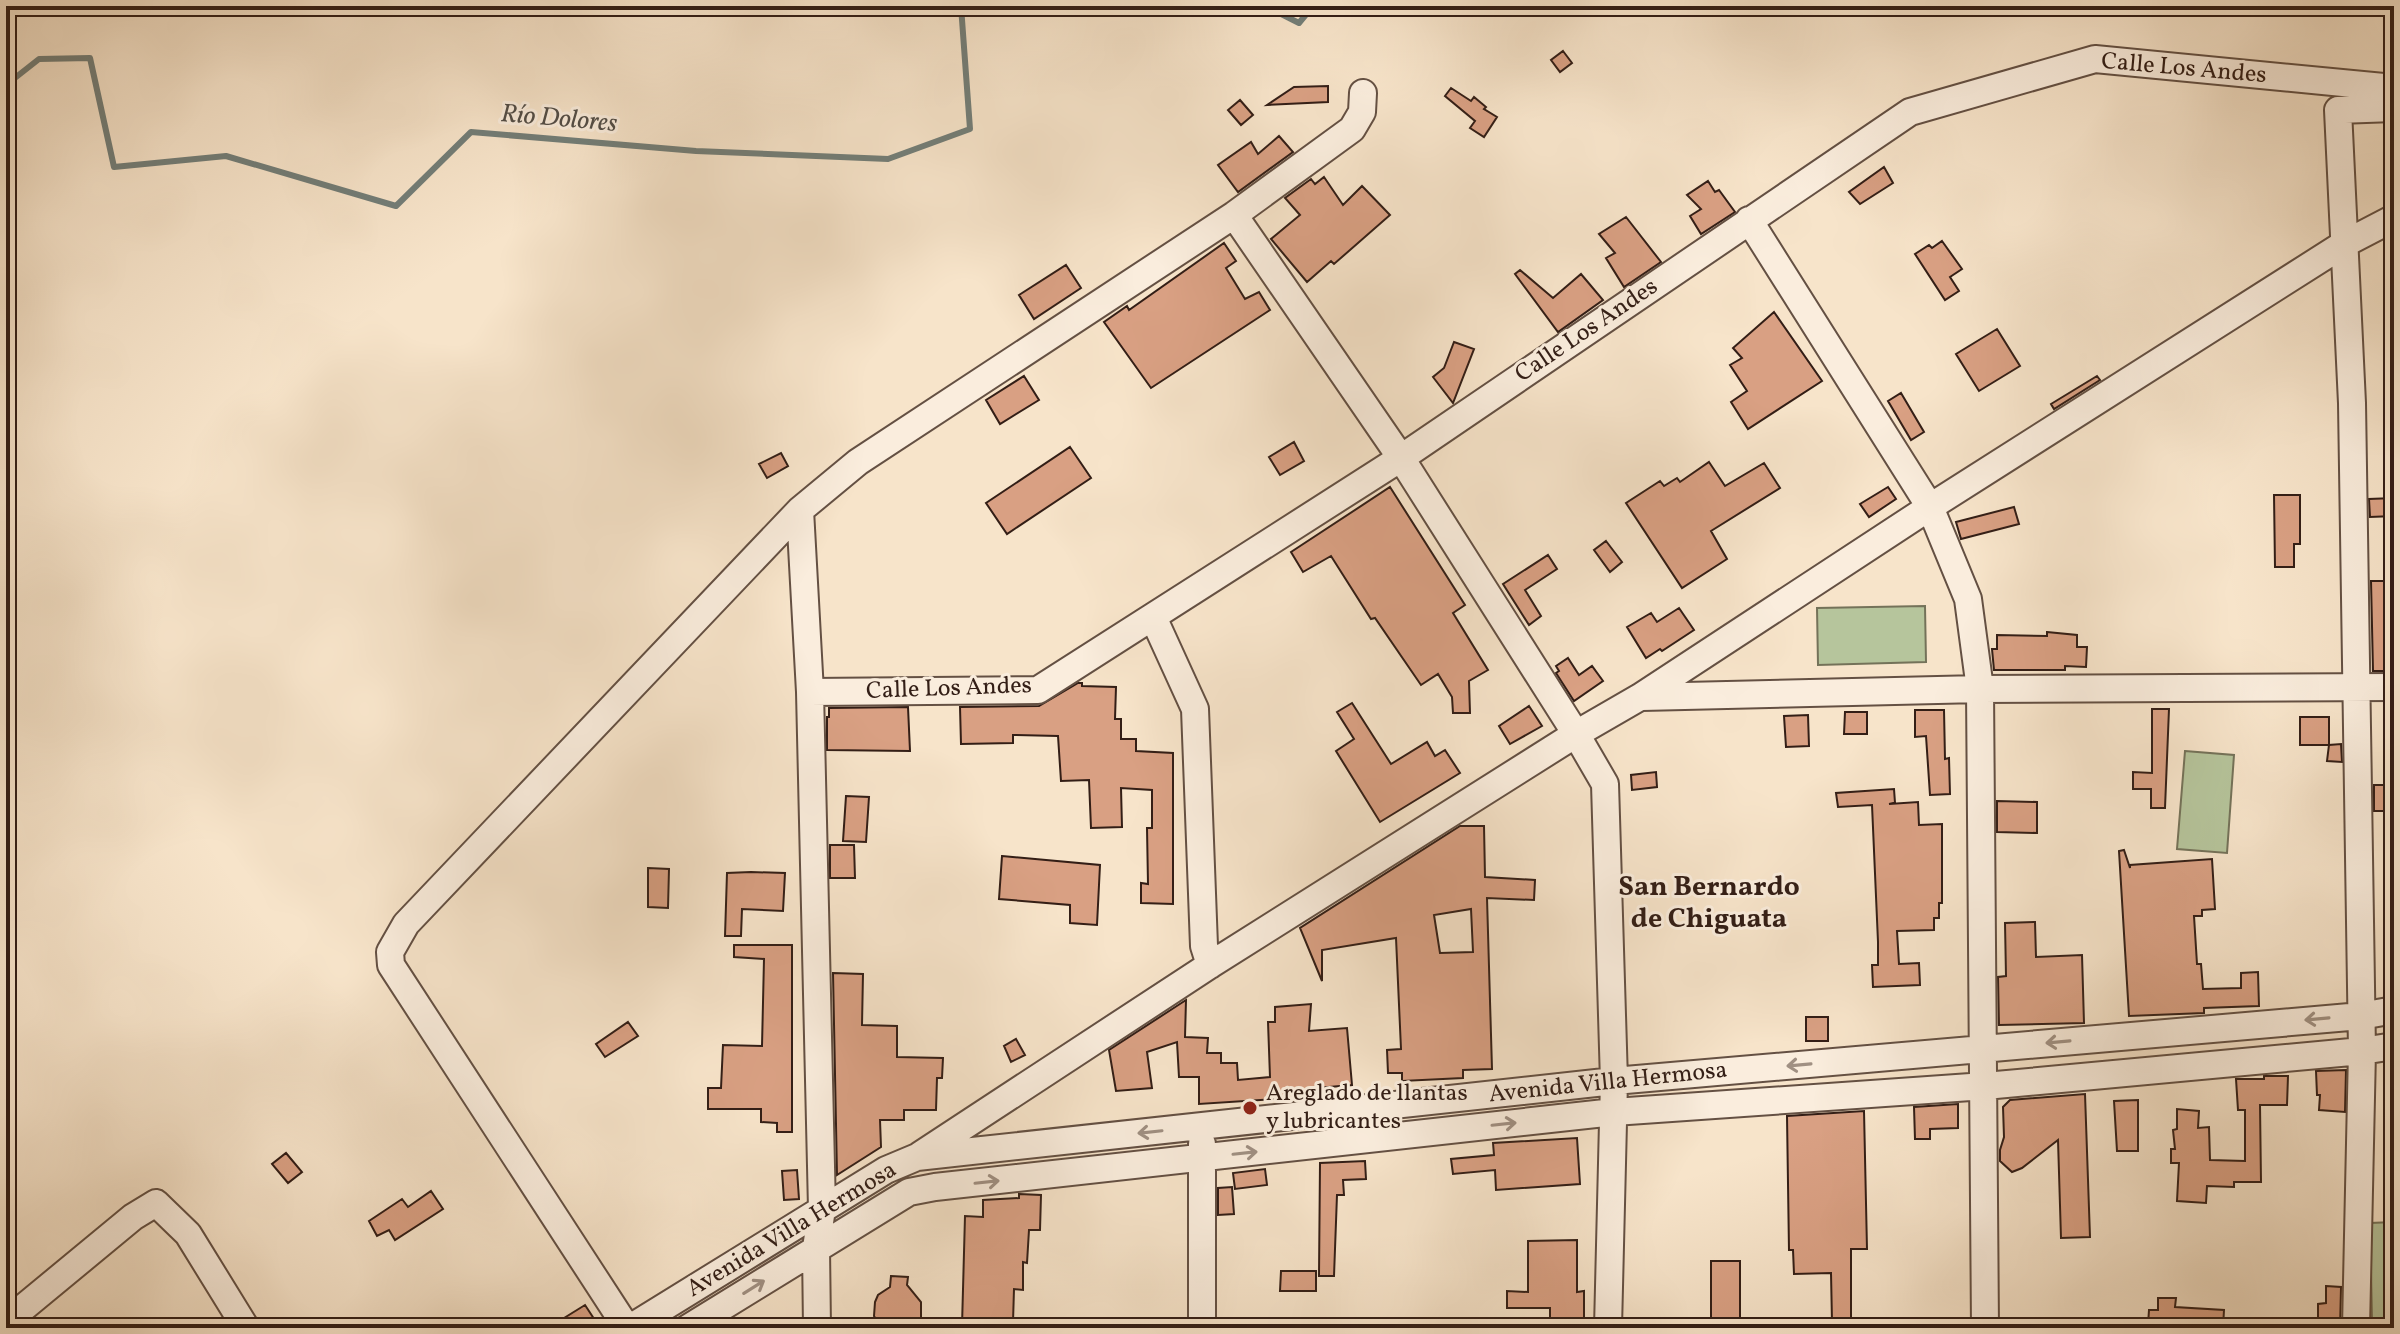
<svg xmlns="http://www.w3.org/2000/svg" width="2400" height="1334" font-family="Vollkorn,serif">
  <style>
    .green { fill: #b6c59c; stroke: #747259; stroke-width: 2 }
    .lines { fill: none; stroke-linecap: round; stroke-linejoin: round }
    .stream { stroke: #737e78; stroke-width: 6 }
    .building { fill: #d9a083; stroke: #331e16; stroke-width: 2; fill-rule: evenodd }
    .minor-casing { stroke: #645043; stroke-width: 30 }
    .minor { stroke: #faeddd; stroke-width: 26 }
    .oneway { stroke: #a09083 }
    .poi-dot { fill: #8f2418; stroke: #faeddd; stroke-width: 3 }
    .labels { text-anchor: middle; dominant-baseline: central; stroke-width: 6; stroke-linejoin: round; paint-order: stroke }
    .street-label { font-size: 24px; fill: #331e16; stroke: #faeddd }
    .poi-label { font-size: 24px; fill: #331e16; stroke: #faeddd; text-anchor: start }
    .water-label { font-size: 26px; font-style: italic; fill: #534e47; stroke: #faeddd }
    .quarter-label { font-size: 28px; font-weight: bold; fill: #331e16; stroke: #faeddd }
  </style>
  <rect width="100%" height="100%" fill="#f7e4ca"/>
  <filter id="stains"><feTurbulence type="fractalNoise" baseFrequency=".0025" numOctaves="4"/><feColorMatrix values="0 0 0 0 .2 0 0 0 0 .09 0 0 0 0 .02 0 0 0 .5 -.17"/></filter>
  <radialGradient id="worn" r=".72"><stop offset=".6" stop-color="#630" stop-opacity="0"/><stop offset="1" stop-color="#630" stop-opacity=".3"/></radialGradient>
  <path class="green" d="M1925,606L1926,662L1818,665L1817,608Z
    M2185,751L2234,755L2227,853L2177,849Z
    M2394,1222V1320H2372L2370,1223Z"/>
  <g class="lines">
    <path class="stream" d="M1265,6L1299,23L1313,6
      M6,85L39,59L90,58L114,167L226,156L396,206L471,132L696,151L888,159L970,129L961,6"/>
  </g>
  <path class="building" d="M1563,51L1572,63L1560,72L1551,60Z
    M1328,86V102L1267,105L1294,87Z
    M1451,88L1471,101L1474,97L1486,107L1484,109L1497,117L1484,137L1470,128L1475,121L1445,96Z
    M1240,100L1253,115L1241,125L1228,110Z
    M1279,136L1293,152L1238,192L1218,165L1251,142L1258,154Z
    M1884,167L1893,183L1860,204L1849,192Z
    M1324,177L1343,205L1362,186L1390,215L1334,264L1331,261L1307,282L1271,239L1300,215L1285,198L1311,179L1315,184Z
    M1708,181L1715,192L1719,190L1735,212L1701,234L1690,216L1701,209L1687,195Z
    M1626,217L1661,262L1624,287L1606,258L1615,253L1599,234Z
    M1942,241L1962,269L1950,277L1959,291L1945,300L1915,254L1929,245L1932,248Z
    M1224,243L1236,261L1226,268L1245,299L1259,292L1270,310L1151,388L1104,322L1127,306L1129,310Z
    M1066,265L1081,288L1034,319L1019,295Z
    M1520,270L1553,298L1581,274L1603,300L1558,332L1515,274Z
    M1774,312L1822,381L1748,429L1731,402L1747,391L1730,365L1742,358L1733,348Z
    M1997,329L2020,366L1979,391L1956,354Z
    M1454,342L1474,349L1453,403L1433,377L1444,368Z
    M1024,376L1039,400L1000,424L986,400Z
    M2097,376L2100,380L2054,409L2051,404Z
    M1901,393L1924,432L1911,440L1888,401Z
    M1294,442L1304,461L1280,475L1269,457Z
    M1070,447L1091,478L1007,534L986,503Z
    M781,453L788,466L767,478L759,464Z
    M1709,462L1725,486L1764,463L1780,488L1711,531L1727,559L1682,588L1626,503L1660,481L1664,486L1677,478L1680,482Z
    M1390,487L1465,605L1453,613L1488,670L1469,681L1470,713H1453L1452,697L1438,674L1421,685L1375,618L1371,619L1331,556L1303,572L1291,552Z
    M1888,487L1896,499L1869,517L1860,504Z
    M2274,495H2300V544H2294V567H2275Z
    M2394,498V516L2370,517L2369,499Z
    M2014,507L2019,524L1961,539L1956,522Z
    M1606,541L1622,562L1610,572L1594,550Z
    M1548,555L1557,569L1525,590L1541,616L1529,625L1503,584Z
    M2371,581H2390V658H2394V671H2373Z
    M1679,608L1694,630L1662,651L1660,649L1646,658L1627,627L1651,613L1657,622Z
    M2047,632L2077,635V647H2087L2086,667L2065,666V670H1994L1992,649H1997V635L2047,636Z
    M1568,658L1579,675L1592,666L1603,681L1574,701L1556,673L1559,671L1556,666Z
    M1078,683H1082V686L1116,687L1115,719H1121V739H1136V751L1173,753V904L1141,903V883L1148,884L1147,828H1152V790L1121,788L1122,827L1091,828L1089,780L1061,781L1058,736L1013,735V743L961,744L960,707L1039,706Z
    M1352,703L1391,764L1427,742L1435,756L1445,750L1460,773L1380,822L1336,751L1354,739L1337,712Z
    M1529,706L1542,726L1510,744L1499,726Z
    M908,707L910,751L827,750V717H829V708Z
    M2152,709H2169L2165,808H2151V789H2133V772L2152,773Z
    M1915,710H1944L1945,759L1949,758L1950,794L1930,795L1926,736L1915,737Z
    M1845,712H1867V734H1844Z
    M1808,715L1809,746L1786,747L1784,716Z
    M2300,717H2329V745H2300Z
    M2341,744L2342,762L2327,761L2329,745Z
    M1656,772L1657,787L1632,790L1631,775Z
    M2374,785H2394V811H2374Z
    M1894,789L1895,803L1889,804L1918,802L1919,825L1942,824V903H1939V918H1934V930L1897,931L1899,964L1919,963L1920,985L1873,987L1872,965H1878V942L1872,805L1838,807L1836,793Z
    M846,796L869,797L866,842L843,841Z
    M1997,801L2037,802V833L1997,832Z
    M1460,826H1484L1485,877L1535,880L1534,900L1487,898L1492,1069L1463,1070V1078L1402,1081V1073H1388L1387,1050L1401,1049L1396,938L1322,950V981L1300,928ZM1471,909L1473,952L1440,953L1434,915Z
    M830,845H854L855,878H830Z
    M2124,850L2130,868V865L2212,859L2215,909L2202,910V916H2194L2197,964H2201L2203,989L2241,988V973L2258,972L2259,1006L2204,1008V1013L2129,1016L2119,851Z
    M1002,856L1100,865L1097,925L1070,923V905L999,899Z
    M648,868L669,869L668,908L648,907Z
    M751,872L785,873L783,911L742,909L741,936H725L727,873Z
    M2035,922L2036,957L2082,955L2084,1023L1999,1025L1998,977L2006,976L2005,923Z
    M734,945H792V1132H777V1123L761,1122V1109H708V1088H721L723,1045L762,1046L764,959L734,957Z
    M833,973L863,974L862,1025L897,1026V1057L943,1058L942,1078H937L936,1110H904V1120H880L881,1147L837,1175Z
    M1186,1000L1185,1037L1208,1038L1207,1053H1221V1063H1237L1238,1080L1270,1077L1268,1022H1275V1007L1311,1004L1309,1031L1347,1028L1352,1085L1306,1089V1097L1199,1104V1077H1179L1177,1042L1147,1052L1152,1088L1116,1091L1109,1050Z
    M1806,1017H1828V1041H1806Z
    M628,1022L638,1036L605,1057L596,1044Z
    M1016,1039L1025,1055L1011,1062L1004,1046Z
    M2346,1070L2345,1112L2319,1110L2320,1095H2317L2316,1071Z
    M2264,1076H2288L2287,1105H2260L2261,1182H2234V1187L2207,1186L2206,1203L2177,1201L2179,1163H2171V1149H2175L2173,1130L2177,1129V1109L2199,1111L2198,1128L2209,1127L2210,1160L2245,1161V1110H2238L2236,1079H2264Z
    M2085,1094L2090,1237L2061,1238L2058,1140L2022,1168L2012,1172L2000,1161V1150L2004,1137L2003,1107L2010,1100Z
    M2138,1100V1151H2117L2114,1101Z
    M1958,1104V1128L1930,1129V1139H1915L1914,1107Z
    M1864,1111L1867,1249H1851V1328H1835V1322H1832L1831,1273L1794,1274L1793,1250H1789L1787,1116Z
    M1577,1138L1580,1184L1496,1190L1495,1170L1453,1174L1451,1159L1494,1155L1493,1143Z
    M286,1153L302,1172L288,1183L272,1164Z
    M1365,1161L1366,1179L1343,1180L1344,1195H1337L1334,1276H1319L1320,1163Z
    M1265,1169L1267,1185L1235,1189L1233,1173Z
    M797,1170L799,1199L784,1200L782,1171Z
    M1232,1187L1234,1214L1218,1215V1188Z
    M431,1191L443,1209L395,1240L389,1230L377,1236L369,1221L402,1199L408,1207Z
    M1019,1194L1041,1195L1040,1230H1029L1027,1263L1023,1262V1290L1014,1289L1013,1322L990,1320L989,1327L962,1326L965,1216L983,1217V1200L1019,1198Z
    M1577,1240V1292L1584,1291V1328H1550V1308H1507V1291L1528,1292V1241Z
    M1711,1261H1740V1328H1711Z
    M1281,1271H1316V1291H1280Z
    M891,1276L908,1277L907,1285L921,1302V1317L914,1328H881L874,1316L875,1302L878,1295L890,1287Z
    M2326,1286L2341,1287L2340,1328H2318V1304L2326,1303Z
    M2158,1298H2176L2175,1307L2224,1310L2223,1328H2162V1325H2148L2149,1310H2158Z
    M585,1305L600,1328H548Z"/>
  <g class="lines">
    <defs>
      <path id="minor" d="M1234,215L1401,458L1576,734L1605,784L1614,1081L1608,1328
        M1749,220L1930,507L1968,599L1980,689L1985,1328
        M800,510L810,692L822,1209L816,1248L817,1328
        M1153,617L1195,709L1204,946L1210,965
        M810,692L1038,690L1401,458L1910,112L2095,59L2394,88
        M1642,697L1980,689L2394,687
        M1202,1144V1328
        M920,1155L1210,965L1576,734L1640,697L1930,507L2344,244L2394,218
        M6,1322L133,1217L156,1203L188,1234L246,1328
        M627,1328L391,965L390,952L406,924L800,510L858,462L1234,215L1352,129L1362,112L1363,93
        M630,1328L886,1170L917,1157L1614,1081L2361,1016L2394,1010
        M688,1328L909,1192L935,1187L1614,1112L1985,1086L2362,1051L2394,1046
        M2356,1328L2362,1051L2352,403L2338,110L2394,108"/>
    </defs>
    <use href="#minor" class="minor-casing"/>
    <use href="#minor" class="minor"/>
  </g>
  <defs><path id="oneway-shaft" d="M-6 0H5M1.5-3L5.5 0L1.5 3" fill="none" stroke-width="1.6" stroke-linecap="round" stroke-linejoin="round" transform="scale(2)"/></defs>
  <g class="oneway">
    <use href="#oneway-shaft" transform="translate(2317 1019) rotate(175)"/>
    <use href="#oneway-shaft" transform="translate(2058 1042) rotate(175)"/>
    <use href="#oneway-shaft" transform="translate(1799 1065) rotate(175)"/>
    <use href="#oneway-shaft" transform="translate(1504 1124) rotate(-6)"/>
    <use href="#oneway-shaft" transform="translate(1150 1132) rotate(174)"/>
    <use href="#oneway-shaft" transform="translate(1245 1153) rotate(-6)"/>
    <use href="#oneway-shaft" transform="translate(987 1182) rotate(-6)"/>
    <use href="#oneway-shaft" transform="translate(754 1287) rotate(-32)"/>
  </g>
  <circle class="poi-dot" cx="1250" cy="1108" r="8"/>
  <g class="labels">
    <g class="street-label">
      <text transform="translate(2184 69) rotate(5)">Calle Los Andes</text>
      <text transform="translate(1587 331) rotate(-34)">Calle Los Andes</text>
      <text transform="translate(949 689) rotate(-2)">Calle Los Andes</text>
      <text transform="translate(1608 1083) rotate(-6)">Avenida Villa Hermosa</text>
      <text transform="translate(792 1230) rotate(-31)">Avenida Villa Hermosa</text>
    </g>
    <g class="poi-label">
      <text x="1266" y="1094">Areglado de llantas<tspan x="1266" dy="28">y lubricantes</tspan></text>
    </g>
    <g class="water-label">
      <text transform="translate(559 119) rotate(5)">Río Dolores</text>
    </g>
    <g class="quarter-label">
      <text x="1709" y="887">San Bernardo<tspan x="1709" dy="32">de Chiguata</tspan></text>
    </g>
  </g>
  <rect width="2400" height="1334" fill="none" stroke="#f7e4ca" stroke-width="32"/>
  <rect x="8" y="8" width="2384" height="1318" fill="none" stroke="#331e16" stroke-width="4"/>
  <rect x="16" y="16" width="2368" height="1302" fill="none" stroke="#331e16" stroke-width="2"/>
  <rect width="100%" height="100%" filter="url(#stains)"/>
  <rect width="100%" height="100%" fill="url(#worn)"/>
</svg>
